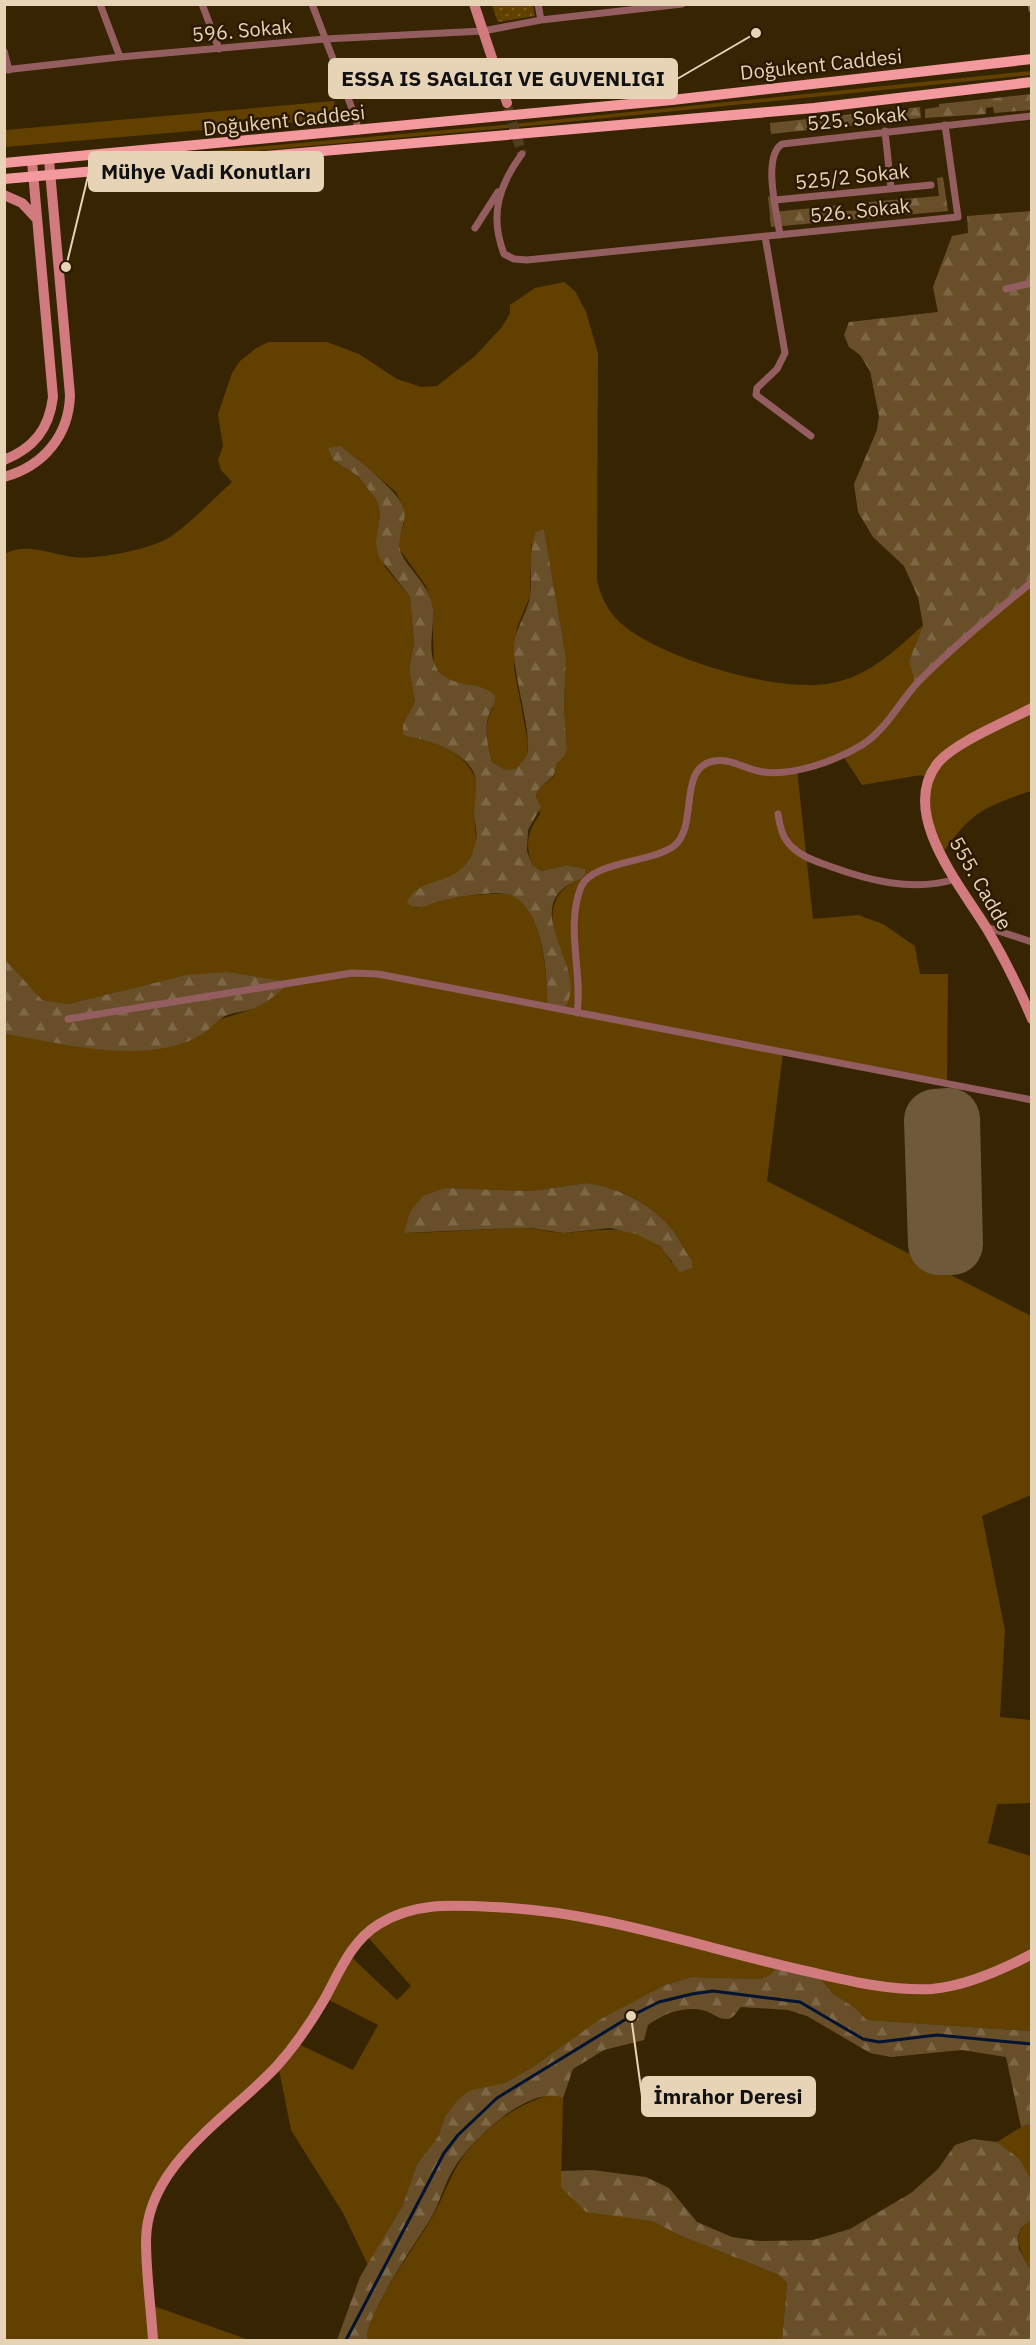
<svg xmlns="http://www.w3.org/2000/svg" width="1036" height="2345" font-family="'IBM Plex Sans',sans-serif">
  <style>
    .green { fill: #624100; fill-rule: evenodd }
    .forest { fill: url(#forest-firs) }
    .park { fill: url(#park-dots) }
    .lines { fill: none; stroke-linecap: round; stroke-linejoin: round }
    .stream { stroke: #021431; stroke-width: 3 }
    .runway { stroke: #6e5a3a; stroke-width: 62 }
    .secondary-tunnel { stroke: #513e1e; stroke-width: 10; stroke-dasharray: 10 5; stroke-linecap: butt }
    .street { stroke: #945e60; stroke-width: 7 }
    .secondary { stroke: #d27b7f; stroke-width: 10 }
    .primary { stroke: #f49a9e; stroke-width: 10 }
    .labels { text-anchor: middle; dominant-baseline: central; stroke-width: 5; stroke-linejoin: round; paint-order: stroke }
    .street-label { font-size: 20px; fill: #e7d3b6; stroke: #2c1a00 }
    .leader { fill: none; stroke: #e7d3b6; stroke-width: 2 }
    .callout-dot { fill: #e7d3b6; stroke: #2c1a00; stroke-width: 2 }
    .callout { fill: #e7d3b6; stroke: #e7d3b6; stroke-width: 2 }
    .callout-label { font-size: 21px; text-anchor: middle; font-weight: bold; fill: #111 }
  </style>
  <defs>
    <pattern id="forest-firs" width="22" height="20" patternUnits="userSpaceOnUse" patternTransform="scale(1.5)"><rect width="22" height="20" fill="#684f29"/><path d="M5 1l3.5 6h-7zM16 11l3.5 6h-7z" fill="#7e6746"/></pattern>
    <pattern id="park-dots" width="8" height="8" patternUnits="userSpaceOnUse" patternTransform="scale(1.5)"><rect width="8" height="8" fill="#624100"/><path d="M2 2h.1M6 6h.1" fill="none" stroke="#785c23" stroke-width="1.8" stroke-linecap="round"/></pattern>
  </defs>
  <rect width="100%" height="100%" fill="#372403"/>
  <path class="green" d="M1031,71V75L507,128L79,167L166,159L197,152L503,125Z
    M334,101L336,117L330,119L5,147V130Z
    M564,282L575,291L586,312L598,353L597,580C601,598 609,614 624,626C665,659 779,694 832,683C869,676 896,650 923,625L909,661L1031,582V791C983,807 971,812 941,855L933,837L928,779L921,775L862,785L843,756L797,769L813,919L858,915L883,924L915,946L920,974H948L947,1084L783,1053L767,1181L1031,1316V1495L982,1516L1005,1630L1000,1717L1031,1720V1803L997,1804L988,1843L1031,1856V2031L867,2020L855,2008L832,1993L816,1973L760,1979L692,1977L665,1985L536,2065L505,2083L491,2087L445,2117L438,2137L417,2164L402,2207L368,2265L343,2213L291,2130L278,2065L184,2154L149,2215L151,2305L249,2340H5V1034L108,1050L153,1048L198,1037L218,1020L253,1009L159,982L68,1004L42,1000L5,959V554C24,542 51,554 72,557C97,560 149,550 170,537C192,522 212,500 232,482L221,470L218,460L223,446L218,414L232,373L240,361L255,349L268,342H327L359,354L397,379L421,387L437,386L475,356L502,327L510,313V305L535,288ZM329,448L351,454L396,492L404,508V524L399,539L400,550L426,586L432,604L434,665L443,676L493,708C482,726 488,743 492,762L505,770H516L527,757L528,743L514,668L517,628L530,596L531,545L544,529L566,657L564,707L567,747L564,757L557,763L554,776L537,791L536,797L540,814C527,832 525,844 532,865L542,871L567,865L585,869L586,873L583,878C530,897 560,948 571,987L547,1007C548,980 543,897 505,894C484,893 461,896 441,901C431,903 424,907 414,908C429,896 457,877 468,864C480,849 475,831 474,814C474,807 478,799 478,792C475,755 438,742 407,736L415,702L409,669L414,644L410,597L385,567L377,544L380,513L377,501L358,476L333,460ZM587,1183C619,1188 650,1203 672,1229C680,1238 684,1251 692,1260L671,1262C650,1220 602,1230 565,1233C551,1233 537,1228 524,1228C484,1229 444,1232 405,1233L446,1188L531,1191ZM366,1935L411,1986L397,2000L349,1955ZM325,1998L378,2025L353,2070L296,2043Z
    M553,2094L563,2098L561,2187L624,2215L652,2221L679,2235L779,2275L787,2283L782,2340H367C364,2313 421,2240 435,2212C447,2189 453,2167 470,2148C492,2122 520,2103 553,2094Z
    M1031,2124V2180L1020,2159L997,2142L1021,2127Z
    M1031,2220V2271C1022,2253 1008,2234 1031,2220Z"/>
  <path class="forest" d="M1031,94V110L994,113L993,107L986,108V114L925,118V109L939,107V104Z
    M920,107L921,118L771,134L770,123Z
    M943,177L948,211L771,227L768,196L771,197L774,212L840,205L844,211L869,210V202L939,196L937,178Z
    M1031,211V582L916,685L909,661L923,625L918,597L904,566L873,537L858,512L854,484L877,430L879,416L870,371L860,355L849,347L844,335L849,322L938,312L933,287L952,236L968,233L967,216Z
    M340,446C354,456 401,493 404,509C407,523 397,535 400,549C404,566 427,581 432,604C436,623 426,649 436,667C449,690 477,679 495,695C496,705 490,709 488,718C484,732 489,748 492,762L505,770L516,769C519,765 525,760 527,755C533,735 513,676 514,649C514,629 527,615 530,596C533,574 527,553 536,532L544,529L566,657L564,707L567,748L564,757L557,763L554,775L537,791L536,797L541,807L528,830L527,851L532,865L542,871L567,865L585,869L586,873L583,878C522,900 569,947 571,988C571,995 567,1004 564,1011L547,1007C548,977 544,908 510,895C495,890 457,897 441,901C427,904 420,912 407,903C420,871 467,892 476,840C478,830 474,822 474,813C475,794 482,776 465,761C453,750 436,743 420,739C414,737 408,738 403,734V725L415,702L409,669L414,644L410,597L379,557L376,544L380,513L377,501L358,476L333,460L328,448Z
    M5,959L42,1000L68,1004L187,975L226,972L289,982C279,993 266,1004 252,1009C243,1012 234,1012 225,1016C214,1022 207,1033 196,1038C138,1065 64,1043 5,1034Z
    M587,1183C619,1188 650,1203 672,1229C680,1239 684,1251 692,1260V1268L680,1272L660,1246L636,1234L610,1228L563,1233L531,1228L490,1229L404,1233L410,1212L423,1196L446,1188L531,1191Z
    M778,1966L816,1973L832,1993L855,2008L867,2020L1031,2031V2124L1021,2127L1006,2057L962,2050L891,2057L870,2053L807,2016L788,2010L741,2007C737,2011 734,2018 728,2019C719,2020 714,2014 706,2011C686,2005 664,2013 648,2025L644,2040L604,2050L573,2069L563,2098C529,2084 474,2139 456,2165C444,2182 440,2205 428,2223C414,2245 364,2318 367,2340H337L360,2277L402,2207L417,2164L438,2137L445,2117L457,2101L469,2091L505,2083L536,2065L599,2020L665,1985L692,1977L760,1979L769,1976Z
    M973,2139L997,2142L1020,2159L1031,2180V2220L1021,2228L1018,2236L1019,2249L1031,2271V2340H782L787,2283L779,2275L679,2235L652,2221L586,2212L561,2187V2171L592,2170L646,2177L669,2188L697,2222L732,2237L759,2241L813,2240L850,2229L911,2193L938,2169L955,2145Z"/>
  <path class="park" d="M492,5H533L535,16L498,22Z"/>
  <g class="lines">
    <path class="stream" d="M346,2340L444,2153L458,2135L497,2098L631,2016L659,2002L692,1994L713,1991L800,2002L863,2039L879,2042L937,2035L1032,2044"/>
    <path class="runway" d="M949,1119L952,1244H939L935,1120Z"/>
    <path class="secondary-tunnel" d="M508,108L522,154"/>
    <path class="street" d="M100,4L120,57
      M202,4L219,49
      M312,4L356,119L358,131
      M538,4L541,20
      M1031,4L1032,9
      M4,51L9,70
      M4,70L120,57L325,39L483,31L541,20L682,4
      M885,131L891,188
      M522,154C499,185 489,215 504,254L514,259L527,260L958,217L945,125
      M775,200L931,185
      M475,228L498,192
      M780,235C777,213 762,157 782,144L1032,116
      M765,236L785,353L777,369L757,388L756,395L811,436
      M1006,289L1032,283
      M778,814C780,826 782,838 792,847C802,857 816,861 829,866C870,881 913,892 956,879
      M986,927L1032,942
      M577,1013C583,972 565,928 581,887C592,861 651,863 674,846C699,826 677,767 714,761C732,758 746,770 763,772C794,776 835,761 862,745C886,730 900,701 919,681C954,646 993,614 1032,582
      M68,1019L352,973L378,974L1032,1100"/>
    <path class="secondary" d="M474,4L507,103
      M4,195L22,203L37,219
      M4,460C34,448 49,429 53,397L32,161
      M4,477C44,466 69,435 70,395L49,160
      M1032,708C1008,721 953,743 937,764C899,814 961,886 987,929C1004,958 1019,988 1032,1019
      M153,2340C151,2307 146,2274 146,2241C146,2165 229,2117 276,2067C295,2046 310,2024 324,2000C339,1973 351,1941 379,1924C414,1902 453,1905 493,1907C604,1911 707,1950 815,1973C854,1982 892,1991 932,1989C965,1986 1002,1970 1032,1954"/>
    <path class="primary" d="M4,163L672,100L1032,59
      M4,179L814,108L1032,82"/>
  </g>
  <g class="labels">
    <g class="street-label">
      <text transform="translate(242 30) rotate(-5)">596. Sokak</text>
      <text transform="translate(821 64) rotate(-6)">Doğukent Caddesi</text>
      <text transform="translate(857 118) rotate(-6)">525. Sokak</text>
      <text transform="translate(284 120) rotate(-6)">Doğukent Caddesi</text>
      <text transform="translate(852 176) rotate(-6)">525/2 Sokak</text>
      <text transform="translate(860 210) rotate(-6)">526. Sokak</text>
      <text transform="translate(981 883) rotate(60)">555. Cadde</text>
    </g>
  </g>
  <path class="leader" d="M756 33L677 79M66 267L89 172M631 2016L642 2096"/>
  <g class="callout-dot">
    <circle cx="756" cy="33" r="6"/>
    <circle cx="66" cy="267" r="6"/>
    <circle cx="631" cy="2016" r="6"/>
  </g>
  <g class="callout">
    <rect x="329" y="59" width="348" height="39" rx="6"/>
    <rect x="89" y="152" width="234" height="39" rx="6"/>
    <rect x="642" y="2077" width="173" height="39" rx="6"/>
  </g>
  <g class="callout-label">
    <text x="503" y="86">ESSA IS SAGLIGI VE GUVENLIGI</text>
    <text x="206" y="179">Mühye Vadi Konutları</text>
    <text x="728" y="2104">İmrahor Deresi</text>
  </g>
  <rect width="1036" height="2345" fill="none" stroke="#e7d3b6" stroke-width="12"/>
</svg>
